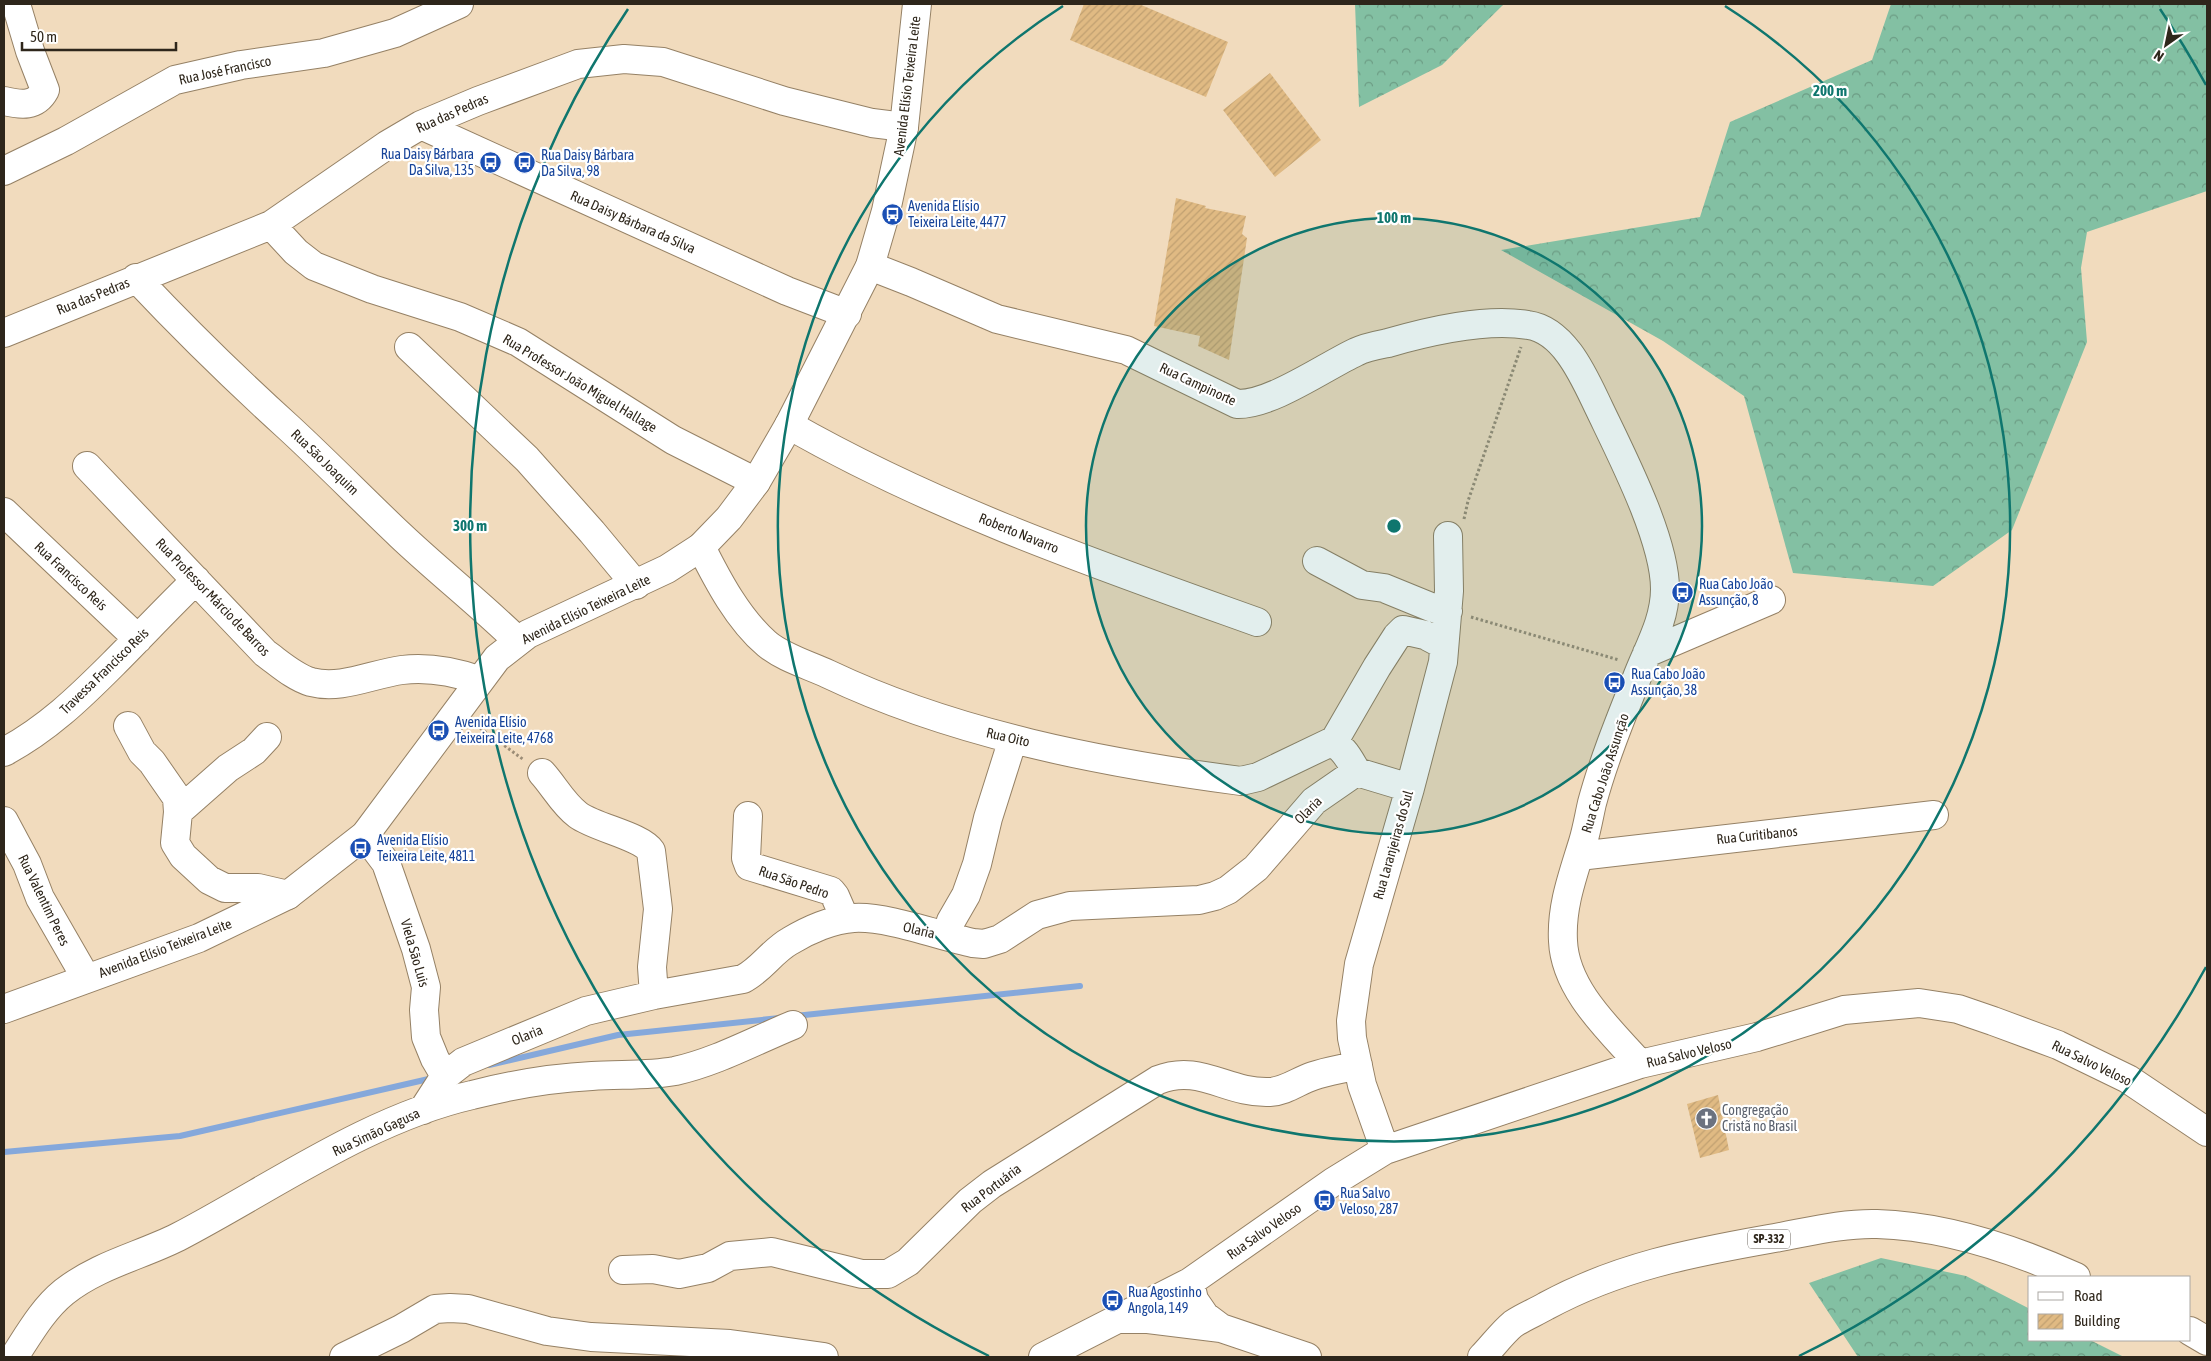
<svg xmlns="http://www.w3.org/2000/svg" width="2211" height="1361" font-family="'Asap Condensed',sans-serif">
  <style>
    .forest { fill: url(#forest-crowns) }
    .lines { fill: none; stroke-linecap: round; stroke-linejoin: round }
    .stream { stroke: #85a8db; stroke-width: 6 }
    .building { fill: url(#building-hatch) }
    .minor-casing { stroke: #958165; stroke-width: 30 }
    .major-casing { stroke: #958165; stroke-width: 30 }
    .path { stroke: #9b8c76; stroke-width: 3; stroke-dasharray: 2.5 2.5; stroke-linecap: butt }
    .minor { stroke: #fff; stroke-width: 28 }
    .major { stroke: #fff; stroke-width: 28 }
    .ring { fill: none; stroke: #0f766e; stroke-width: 2.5 }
    .labels { text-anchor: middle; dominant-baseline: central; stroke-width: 4.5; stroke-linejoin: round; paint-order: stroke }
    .shield { fill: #fff; stroke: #6d675f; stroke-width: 1 }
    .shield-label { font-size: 12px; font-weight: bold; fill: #2e261b }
    .street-label { font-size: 14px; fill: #2e261b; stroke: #fff }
    .transit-label { font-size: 14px; fill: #164399; stroke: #fff; text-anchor: start }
    .worship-label { font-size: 14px; fill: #5b616d; stroke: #fff; text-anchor: start }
    .centre { fill: #0f766e; stroke: #fff; stroke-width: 2.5 }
    .ring-label { font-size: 15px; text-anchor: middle; font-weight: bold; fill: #0f766e; stroke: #fff; stroke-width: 4.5; stroke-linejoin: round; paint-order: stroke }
  </style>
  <defs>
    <pattern id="forest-crowns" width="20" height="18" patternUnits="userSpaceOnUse" patternTransform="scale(1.25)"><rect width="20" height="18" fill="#83c0a3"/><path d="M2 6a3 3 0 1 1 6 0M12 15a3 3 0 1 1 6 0" fill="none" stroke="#6c9c84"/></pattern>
    <pattern id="building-hatch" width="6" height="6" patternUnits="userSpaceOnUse" patternTransform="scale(1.25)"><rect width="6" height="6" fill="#e0ba83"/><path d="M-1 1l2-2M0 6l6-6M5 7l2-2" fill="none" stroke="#c0a071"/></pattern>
  </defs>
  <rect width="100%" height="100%" fill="#f1dbbd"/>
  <path class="forest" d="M1355,4H1504L1442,65L1359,107Z
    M1891,4H2207V191L2087,232L2081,268L2087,342L2012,530L1933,586L1793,573L1744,396L1663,341L1501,250L1700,217L1730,122L1872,60Z
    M1881,1258L1966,1276L2030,1309V1340H2090L2124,1357H1858L1809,1283Z"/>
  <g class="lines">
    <path class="stream" d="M795,1016L1080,986
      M489,1065L618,1035L780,1018
      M4,1152L180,1136L433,1078"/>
  </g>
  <path class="building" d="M1084,4H1139L1228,42L1206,97L1070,40Z
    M1270,73L1321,140L1275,177L1223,110Z
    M1176,198L1206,206L1205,208L1246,216L1242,234L1247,238L1229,360L1198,346L1200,336L1154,326Z
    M1718,1095L1729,1150L1700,1158L1687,1104Z"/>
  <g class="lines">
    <defs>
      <path id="minor" d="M4,101C21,105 36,107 45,90L30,51L16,4
        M421,125L787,291L847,314
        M4,171L66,141L175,80L241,65L324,53L395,33L459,4
        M271,225L296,252L314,266L372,289L460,317L518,342L673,440L756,482
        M870,266L911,282L997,319L1126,350L1237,404C1271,405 1324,367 1356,352C1366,347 1378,345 1388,343C1430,331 1485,318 1528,325C1565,330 1585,379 1599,408C1621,454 1665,539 1665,589C1665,622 1647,650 1636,680C1620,720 1603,762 1592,803C1589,816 1587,829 1583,842C1573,875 1561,906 1563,941C1565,990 1610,1030 1640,1064
        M136,278C185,330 235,379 288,427C326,462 362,499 400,535C438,571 480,604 518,641
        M4,333L271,225L387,145L421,125L478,101L578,64L624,59L663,62L784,101L872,123L904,127
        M409,347L527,459L592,532L636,585
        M789,425C936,509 1098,565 1257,622
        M87,466L265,653C279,663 294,677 311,682C341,690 372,674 402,670C427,667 455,672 478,680
        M4,512L138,639
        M701,547C718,581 738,619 767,644C784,658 809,665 828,674C954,734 1103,763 1241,781L1258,777L1329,743C1343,744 1350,761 1357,772
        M1317,561L1362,585L1384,588L1433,608L1448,611
        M1647,653L1771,600
        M128,726L142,752L152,762L177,798L178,812L175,843L183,856L209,880L225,888H258L288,895
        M1333,743L1377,667L1397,636L1403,630L1425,635L1444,645
        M4,752C47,729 79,698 113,664C141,636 168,607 196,580
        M542,773C554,786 563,804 578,815C596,828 641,836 651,851L658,909L652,967L654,995
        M178,812L228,768L254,751L267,737
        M748,816L746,858L749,866L831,891L835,896L845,919
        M4,821L27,864L40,898L86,978
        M365,835L386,863L416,949L426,987L424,1010L426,1037L435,1059L445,1076
        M1579,856L1934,815
        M946,936L951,921L966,895L977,864L988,818L1013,739
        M423,1110L445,1076L463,1062L586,1011L654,995L743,979C761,970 772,951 790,941C808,930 833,919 854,918C887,916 940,936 973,943L984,944L1000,939L1037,915L1070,906L1199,900L1215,896L1228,890L1256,868L1314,801L1353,774L1357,772L1410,788
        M1385,1150L1362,1085L1352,1038L1351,1021L1359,964L1410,788L1443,662L1449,591L1448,536
        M623,1270L653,1269L679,1274L708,1268L730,1256L772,1252L862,1274H888L908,1262L970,1201L992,1184L1158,1080C1200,1063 1227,1094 1270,1092C1286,1091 1298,1081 1313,1076C1327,1071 1343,1069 1358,1065
        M1190,1282L1194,1300L1205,1316L1221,1328L1307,1357
        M1123,1319H1148L1221,1328
        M14,1357C29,1334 43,1309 64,1292C98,1265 140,1256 178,1237C272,1188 367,1119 472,1095C511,1085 552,1078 592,1076C620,1074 648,1076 675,1071C716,1062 754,1041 793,1025
        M344,1357L401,1329L435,1309L450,1308L468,1309L547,1331L591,1337L730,1344L824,1357
        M1043,1357L1190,1282L1333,1182L1385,1150L1640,1064L1757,1037L1844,1010L1919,1003L1958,1009L1993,1021L2058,1045L2128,1079L2207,1132"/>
      <path id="major" d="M4,1009L199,938L288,895L365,835L497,658L528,634L667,569L701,547L729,518L756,482L789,425L870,266L886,211L904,127L917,4
        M2190,1331L2207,1341
        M1482,1357C1492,1347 1502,1333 1513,1324C1523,1317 1536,1312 1546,1306C1618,1267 1690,1253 1769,1239C1805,1233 1840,1223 1877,1224C1946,1226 2014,1249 2076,1277"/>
    </defs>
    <use href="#minor" class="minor-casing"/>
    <use href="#major" class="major-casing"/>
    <path class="path" d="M1464,519L1468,501L1521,347
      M1471,617L1619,660
      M476,725L524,760"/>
    <use href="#minor" class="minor"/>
    <use href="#major" class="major"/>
  </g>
  <circle cx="1394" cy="526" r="308" fill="#0f766e" fill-opacity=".12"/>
  <g class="ring">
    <circle cx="1394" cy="526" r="308"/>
    <path d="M1725 6A616 616 0 1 1 1063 6"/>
    <path d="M2206 967A924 924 0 0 1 1799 1356M989 1356A924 924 0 0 1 628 9M2160 9A924 924 0 0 1 2206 85"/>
  </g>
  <defs>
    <symbol id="bus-disc" viewBox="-11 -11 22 22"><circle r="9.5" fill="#1a4fb4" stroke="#fff"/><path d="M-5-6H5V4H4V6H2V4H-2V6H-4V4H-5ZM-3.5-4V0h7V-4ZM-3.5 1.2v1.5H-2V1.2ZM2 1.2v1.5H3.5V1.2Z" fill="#fff"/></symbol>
    <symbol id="church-disc" viewBox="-11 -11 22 22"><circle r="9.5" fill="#6b7280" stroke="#fff"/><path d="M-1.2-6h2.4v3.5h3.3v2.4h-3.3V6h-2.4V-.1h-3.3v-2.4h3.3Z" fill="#fff"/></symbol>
  </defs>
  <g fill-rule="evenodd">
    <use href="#bus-disc" x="478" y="150" width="25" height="25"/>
    <use href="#bus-disc" x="512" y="150" width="25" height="25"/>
    <use href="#bus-disc" x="880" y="202" width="25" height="25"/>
    <use href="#bus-disc" x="1670" y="580" width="25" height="25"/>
    <use href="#bus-disc" x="1602" y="670" width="25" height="25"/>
    <use href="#bus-disc" x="426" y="718" width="25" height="25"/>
    <use href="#bus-disc" x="348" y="836" width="25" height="25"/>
    <use href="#church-disc" x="1694" y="1106" width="25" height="25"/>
    <use href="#bus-disc" x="1312" y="1188" width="25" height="25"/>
    <use href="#bus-disc" x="1100" y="1288" width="25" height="25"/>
  </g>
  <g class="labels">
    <rect class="shield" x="1748" y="1229.5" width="42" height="19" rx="4"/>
    <g class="shield-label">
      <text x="1769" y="1239">SP-332</text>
    </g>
    <g class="street-label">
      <text transform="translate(225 70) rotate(-12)">Rua José Francisco</text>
      <text transform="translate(907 86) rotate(-83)">Avenida Elísio Teixeira Leite</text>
      <text transform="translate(452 113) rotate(-24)">Rua das Pedras</text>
      <text transform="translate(633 222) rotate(24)">Rua Daisy Bárbara da Silva</text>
      <text transform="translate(93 296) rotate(-22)">Rua das Pedras</text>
      <text transform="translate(580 383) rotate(31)">Rua Professor João Miguel Hallage</text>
      <text transform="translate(1198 384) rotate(25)">Rua Campinorte</text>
      <text transform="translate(325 462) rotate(44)">Rua São Joaquim</text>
      <text transform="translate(1019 533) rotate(22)">Roberto Navarro</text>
      <text transform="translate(71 576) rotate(43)">Rua Francisco Reis</text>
      <text transform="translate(213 597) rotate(46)">Rua Professor Márcio de Barros</text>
      <text transform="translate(586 609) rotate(-26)">Avenida Elísio Teixeira Leite</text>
      <text transform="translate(104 671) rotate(-44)">Travessa Francisco Reis</text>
      <text transform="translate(1008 737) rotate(13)">Rua Oito</text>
      <text transform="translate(1605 773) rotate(-72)">Rua Cabo João Assunção</text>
      <text transform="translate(1308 810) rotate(-45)">Olaria</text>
      <text transform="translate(1757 835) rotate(-6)">Rua Curitibanos</text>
      <text transform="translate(1393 845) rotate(-74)">Rua Laranjeiras do Sul</text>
      <text transform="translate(794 882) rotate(19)">Rua São Pedro</text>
      <text transform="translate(44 900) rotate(64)">Rua Valentim Peres</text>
      <text transform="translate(919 930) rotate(13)">Olaria</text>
      <text transform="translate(165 948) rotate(-21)">Avenida Elísio Teixeira Leite</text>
      <text transform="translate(415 953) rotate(74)">Viela São Luis</text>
      <text transform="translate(527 1035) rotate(-22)">Olaria</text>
      <text transform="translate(1689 1053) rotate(-13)">Rua Salvo Veloso</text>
      <text transform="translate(2092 1063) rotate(26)">Rua Salvo Veloso</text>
      <text transform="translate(376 1132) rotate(-25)">Rua Simão Gagusa</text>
      <text transform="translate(991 1188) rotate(-37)">Rua Portuária</text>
      <text transform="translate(1264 1231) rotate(-35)">Rua Salvo Veloso</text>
    </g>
    <g class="transit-label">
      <text x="474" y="154" text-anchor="end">Rua Daisy Bárbara<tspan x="474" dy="16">Da Silva, 135</tspan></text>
      <text x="541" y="155">Rua Daisy Bárbara<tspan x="541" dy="16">Da Silva, 98</tspan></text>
      <text x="908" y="206">Avenida Elísio<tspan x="908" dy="16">Teixeira Leite, 4477</tspan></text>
      <text x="1699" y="584">Rua Cabo João<tspan x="1699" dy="16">Assunção, 8</tspan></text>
      <text x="1631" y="674">Rua Cabo João<tspan x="1631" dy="16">Assunção, 38</tspan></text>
      <text x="455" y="722">Avenida Elísio<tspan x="455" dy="16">Teixeira Leite, 4768</tspan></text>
      <text x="377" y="840">Avenida Elísio<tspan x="377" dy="16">Teixeira Leite, 4811</tspan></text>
      <text x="1340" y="1193">Rua Salvo<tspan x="1340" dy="16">Veloso, 287</tspan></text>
      <text x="1128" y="1292">Rua Agostinho<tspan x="1128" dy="16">Angola, 149</tspan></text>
    </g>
    <g class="worship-label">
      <text x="1722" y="1110">Congregação<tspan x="1722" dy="16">Cristã no Brasil</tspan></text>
    </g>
  </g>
  <circle cx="1394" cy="526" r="8" class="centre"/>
  <g class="ring-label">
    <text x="1830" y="96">200 m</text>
    <text x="1394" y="223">100 m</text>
    <text x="470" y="531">300 m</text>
  </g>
  <rect width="2211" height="1361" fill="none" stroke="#2e261b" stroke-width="10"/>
  <rect x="2028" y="1276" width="162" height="65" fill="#ffffff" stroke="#aba8a4"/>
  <rect x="2038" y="1292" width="25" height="8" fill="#ffffff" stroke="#aba8a4"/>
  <text x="2074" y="1301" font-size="15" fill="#2e261b">Road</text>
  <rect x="2038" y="1314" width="25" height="15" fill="url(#building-hatch)" stroke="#aba8a4"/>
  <text x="2074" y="1326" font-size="15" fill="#2e261b">Building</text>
  <g transform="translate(2166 45) rotate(213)" stroke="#ffffff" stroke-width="4" paint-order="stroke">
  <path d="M0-4L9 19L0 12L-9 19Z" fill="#2e261b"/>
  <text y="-8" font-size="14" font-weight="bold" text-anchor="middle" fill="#2e261b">N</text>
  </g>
  <path d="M22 42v8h154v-8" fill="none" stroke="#2e261b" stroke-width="2.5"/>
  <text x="30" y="42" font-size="15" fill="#2e261b" stroke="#ffffff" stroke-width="4" paint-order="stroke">50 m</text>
</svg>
